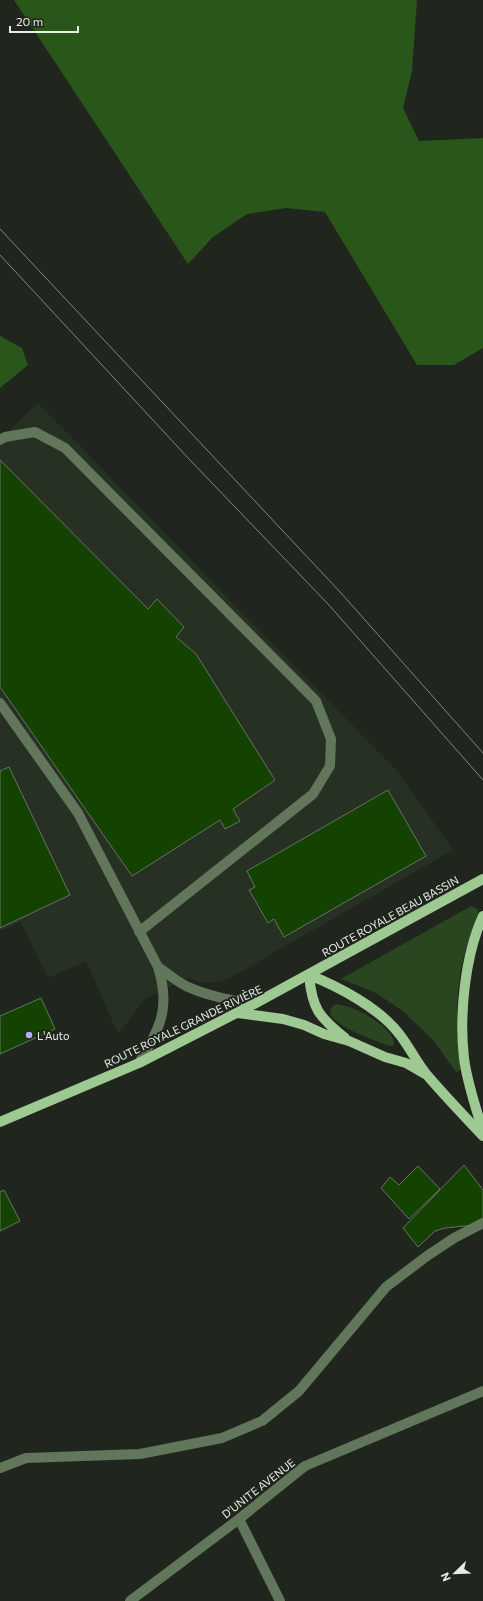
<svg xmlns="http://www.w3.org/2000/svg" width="483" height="1601" font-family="Commissioner,sans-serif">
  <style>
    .built { fill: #263123 }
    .green { fill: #294621 }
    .forest { fill: #285719 }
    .building { fill: #144301; stroke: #697167 }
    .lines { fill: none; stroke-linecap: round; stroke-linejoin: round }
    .minor { stroke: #61765b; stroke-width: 10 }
    .major { stroke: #9ec992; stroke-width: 10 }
    .tram { stroke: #828780; stroke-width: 1 }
    .poi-dot { fill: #b5acf8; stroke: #20261e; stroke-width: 1.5 }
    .labels { text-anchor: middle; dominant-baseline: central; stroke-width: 4; stroke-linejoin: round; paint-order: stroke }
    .street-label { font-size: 11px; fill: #e7ece6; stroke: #20261e }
    .poi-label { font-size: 11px; fill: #e7ece6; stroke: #20261e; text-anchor: start }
  </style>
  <rect width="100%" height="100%" fill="#20261e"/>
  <path class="built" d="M38,403L398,772L453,850L228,979L215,982H201L188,978L145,999L118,1034L86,961L48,978L21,922L0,931V440Z"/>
  <path class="green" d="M471,906L477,909L480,915C453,967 455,1014 461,1070L456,1072L434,1041L404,1012L376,993L341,979Z
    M336,1004C340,1005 345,1006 349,1007C361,1010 397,1031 394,1045L390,1046L384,1044C376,1041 310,1018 336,1004Z"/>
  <path class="forest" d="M14,0H417L412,71L403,108L419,141L483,138V348L454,365H417L325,212L286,208L247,214L213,237L188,264Z
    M0,336L22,348L28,365L0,388Z"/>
  <path class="building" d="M0,460L148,609L157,599L184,627L176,637L196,654L275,780L233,809L240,821L225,829L220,820L132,876L0,687Z
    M9,767L70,895L0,928V771Z
    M388,790L426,856L284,937L274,919L268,923L249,890L255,887L247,871Z
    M41,998L55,1029L0,1054V1016Z
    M464,1165L483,1190V1218L473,1225L445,1228L435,1231L418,1247L403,1228Z
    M418,1166L440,1189L409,1219L381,1188L390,1177L399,1185Z
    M4,1190L20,1221L0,1231V1192Z"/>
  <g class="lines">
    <path class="minor" d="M0,440L5,437L35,432L65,448L316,701L331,739L330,766L313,794L139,932
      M0,703L78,813L158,967C171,1009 160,1027 139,1063
      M158,967C167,973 176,981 186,986C207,996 231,1000 254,1004
      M0,1468L26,1458L140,1454L222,1438L262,1421L299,1391L386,1287L427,1256L454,1238L483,1223
      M239,1519L280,1601
      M130,1601L239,1519L305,1466L483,1391"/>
    <path class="major" d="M483,916C465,955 459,1015 464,1058C467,1083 476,1107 483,1132
      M309,975C338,986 381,1009 400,1035C410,1048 417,1063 427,1075C445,1096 464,1116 483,1136
      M309,975C312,1009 319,1017 345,1038
      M238,1013L283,1019L304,1025L324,1034L349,1041L385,1057L406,1063L425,1074
      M0,1122L139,1063L254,1004L483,879"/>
    <path class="tram" d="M0,229L341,593L483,753
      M0,255L189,459L328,604L483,780"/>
  </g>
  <circle class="poi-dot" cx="29" cy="1035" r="4"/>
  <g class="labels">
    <g class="street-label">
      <text transform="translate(390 916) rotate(-29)">ROUTE ROYALE BEAU BASSIN</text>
      <text transform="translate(183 1026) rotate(-26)">ROUTE ROYALE GRANDE RIVIÈRE</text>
      <text transform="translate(258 1488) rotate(-38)">D'UNITE AVENUE</text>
    </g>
    <g class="poi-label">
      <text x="37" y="1035">L'Auto</text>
    </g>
  </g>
  <g transform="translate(455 1573) rotate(247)" stroke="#20261e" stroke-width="3" paint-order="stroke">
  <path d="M0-3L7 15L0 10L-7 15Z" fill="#e7ece6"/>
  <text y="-6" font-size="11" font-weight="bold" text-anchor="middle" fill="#e7ece6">N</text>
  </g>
  <path d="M10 26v6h68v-6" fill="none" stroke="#e7ece6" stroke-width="2"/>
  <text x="16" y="26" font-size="12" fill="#e7ece6" stroke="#20261e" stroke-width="3" paint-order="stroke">20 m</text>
</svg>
